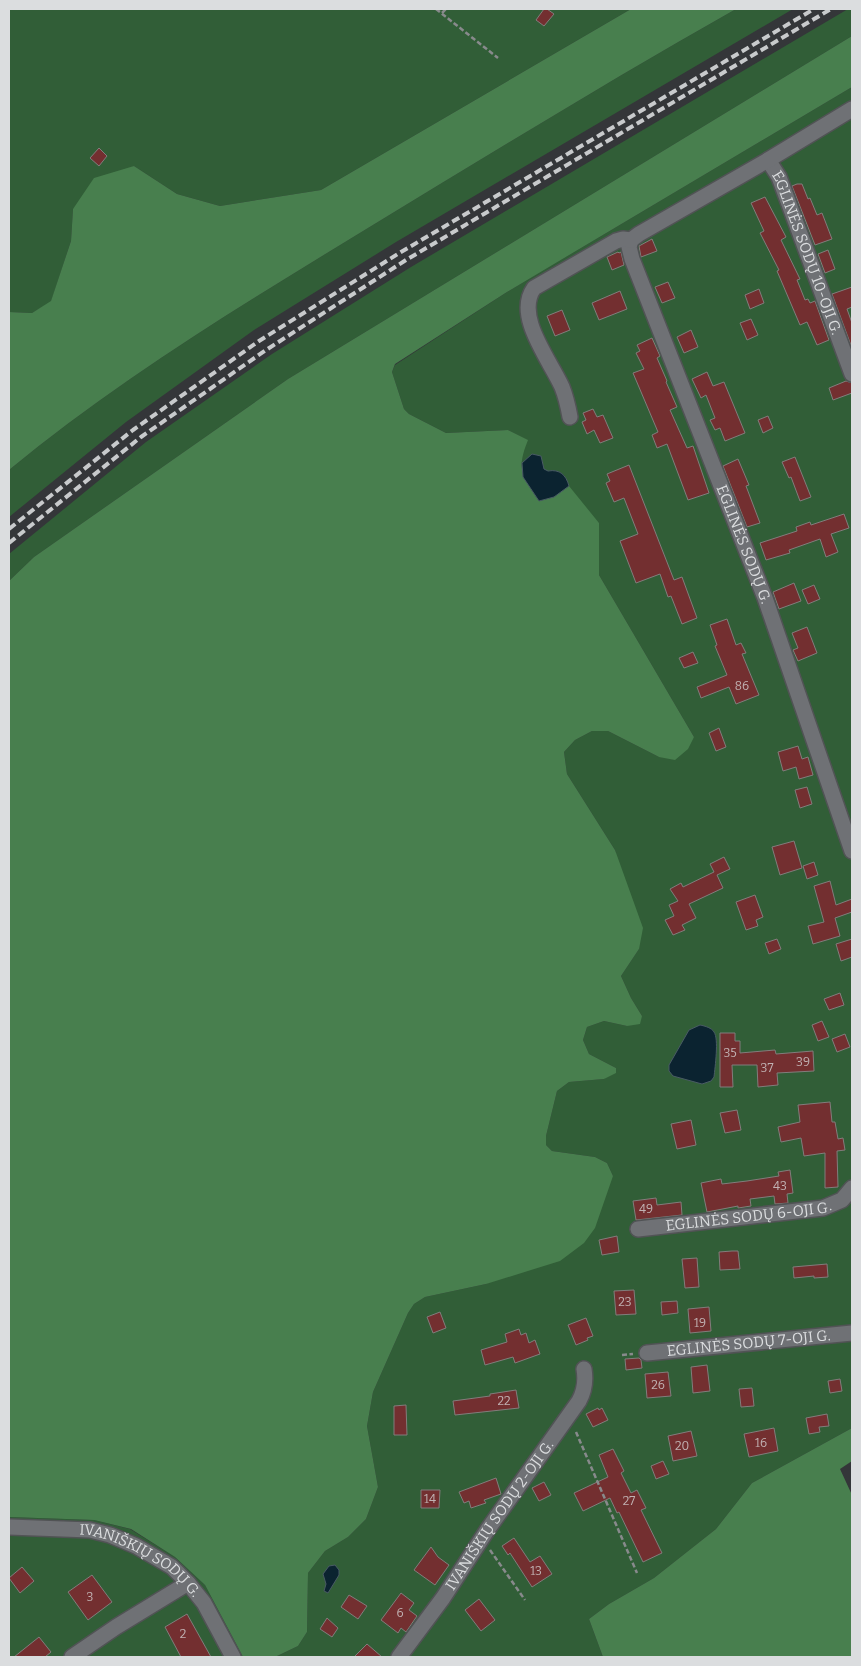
<svg xmlns="http://www.w3.org/2000/svg" width="861" height="1666" font-family="Bitter,serif">
  <style>
    .green { fill: #315e37 }
    .forest { fill: #487f4e }
    .water { fill: #0b2330; stroke: #495b64 }
    .building { fill: #732f30; stroke: #827d7c }
    .lines { fill: none; stroke-linecap: round; stroke-linejoin: round }
    .minor-casing { stroke: #515355; stroke-width: 18 }
    .path { stroke: #888a8c; stroke-width: 2.5; stroke-dasharray: 5 2.5; stroke-linecap: butt }
    .minor { stroke: #6f7175; stroke-width: 15 }
    .rail { stroke: #c8cacc; stroke-width: 4; stroke-dasharray: 8 4; stroke-linecap: butt }
    .labels { text-anchor: middle; dominant-baseline: central; stroke-width: 4.5; stroke-linejoin: round; paint-order: stroke }
    .number-label { font-size: 12px; fill: #c1b2b3 }
    .street-label { font-size: 15px; fill: #dbdddf; stroke: #343639 }
  </style>
  <rect width="100%" height="100%" fill="#343639"/>
  <path class="green" d="M9,9H631L321,190L220,206L177,194L134,166L73,209L71,241L51,302L32,313L9,312Z
    M736,9H793L396,242L254,330L126,422L9,517V470C121,378 245,303 368,228C490,154 612,79 736,9Z
    M848,9H852V36L288,379L34,557L9,581V554L146,442L272,354L411,267Z
    M852,87V1428L752,1483L716,1529L654,1578L609,1604L589,1619L603,1657H275L298,1646L307,1632L308,1573L325,1551L348,1537L366,1519L378,1487L367,1426L373,1392L408,1313L414,1304L425,1297L486,1284L613,1176L607,1163L595,1157L552,1151L546,1145V1136L557,1091L569,1082L604,1079L616,1068L589,1054L583,1040L587,1027L604,1021L627,1026L642,1016L631,998L621,976L639,949L615,850L567,774L564,752L575,740L592,731H608L659,757L694,737L599,575V523L539,501L523,477L521,456L527,440L508,430L446,433L409,414L404,409L392,372L395,365L507,292Z
    M9,1517L94,1520L130,1529L175,1557L205,1585L243,1657H9Z"/>
  <path class="forest" d="M631,9H736C612,79 490,154 368,228C245,303 121,378 9,470V312L32,313L51,301L71,241L73,209L94,178L134,166L177,194L220,206L321,190Z
    M852,36V87L507,292L395,364L392,372L404,409L409,414L446,433L508,430L528,440C516,470 522,475 539,501L554,497L569,486L599,523V575L694,737L688,749L675,760L659,757L608,731H592L575,740L564,752L567,774L615,850L643,928L639,949L621,976L631,998L642,1016L640,1024L627,1026L604,1021L587,1027L583,1040L589,1054L616,1068V1073L604,1079L569,1082L557,1091L546,1136V1145L552,1151L595,1157L607,1163L613,1176L595,1228L584,1243L560,1261L486,1284L425,1297L414,1304L408,1313L373,1392L367,1426L378,1487L366,1519L348,1537L325,1551L308,1573L307,1632L298,1646L275,1657H243L205,1585L175,1557L131,1529L94,1520L9,1517V581L34,557L288,379Z
    M852,1428V1461L840,1469L852,1495V1657H603L589,1619L609,1604L654,1578L716,1529L752,1483Z"/>
  <path class="water" d="M532,454L541,456L544,469L548,471C560,469 566,475 569,486L554,497L539,501L523,477L522,463Z
    M700,1025C705,1026 712,1028 714,1032C719,1039 715,1067 714,1077L711,1081L702,1084L673,1076L669,1071V1065L689,1030Z
    M335,1565L339,1570V1575L328,1593L324,1591L326,1584L323,1574L329,1566Z"/>
  <path class="building" d="M544,9H547L554,14L544,26L536,20Z
    M99,148L107,156L99,166L90,158Z
    M797,184H802L808,199L810,198L817,215L822,213L832,239L815,245L792,186Z
    M765,197L786,237L781,240L800,279L797,280L805,300L808,299L810,303L815,301L829,340L817,345L807,322L800,325L777,271L779,270L760,233L764,231L751,203Z
    M652,239L657,251L641,257L639,246Z
    M828,250L835,269L825,273L818,254Z
    M618,252L619,253L621,252L624,265L612,270L607,257Z
    M668,282L675,298L662,303L655,287Z
    M852,287V307L847,309L852,323V348L832,294Z
    M759,289L764,303L750,309L745,295Z
    M620,291L627,309L599,320L592,303Z
    M562,310L570,330L555,336L547,316Z
    M751,319L758,335L747,340L740,323Z
    M691,330L698,347L684,353L677,337Z
    M652,338L660,356L657,358L667,381L666,382L677,407L670,410L687,448L693,446L709,493L688,500L667,444L657,448L652,435L658,432L633,373L644,369L636,353L640,351L637,345Z
    M707,372L713,386L724,382L745,433L725,441L720,428L715,430L710,420L715,418L706,395L701,398L692,379Z
    M846,381L852,383V393L833,400L829,388Z
    M593,409L597,417L603,415L613,438L600,443L594,430L587,434L582,422L586,420L583,413Z
    M768,416L773,428L763,433L758,420Z
    M795,457L811,497L800,501L791,477L789,478L782,462Z
    M738,459L749,485L746,486L760,523L747,527L723,466Z
    M629,465L674,580L682,577L697,618L682,624L671,596L668,597L660,574L636,583L620,541L638,534L624,498L614,502L606,483L610,481L607,474Z
    M844,514L849,528L831,534L838,552L826,557L820,539L789,550L790,553L766,560L760,543L797,531L796,527L810,522L811,525Z
    M794,583L801,601L779,609L773,592Z
    M814,585L820,599L808,604L802,590Z
    M727,619L736,645L741,643L746,653L742,654L759,695L736,704L729,687L701,698L697,687L727,675L715,646L717,645L710,625Z
    M807,627L817,653L798,661L793,650L798,648L792,633Z
    M693,652L698,663L684,668L679,658Z
    M719,728L726,747L716,751L709,733Z
    M798,746L802,759L808,757L813,775L799,779L796,767L783,771L778,752Z
    M807,787L812,804L800,808L795,790Z
    M794,841L802,868L780,875L772,847Z
    M724,857L730,869L717,875L723,888L689,904L696,918L682,925L685,930L673,935L665,920L674,916L669,905L678,901L670,889L681,883L683,887L714,872L710,864Z
    M814,862L818,875L807,879L803,866Z
    M830,881L836,905L852,899V912L835,918L840,936L813,944L808,926L824,922L814,886Z
    M755,895L763,917L756,920L758,926L746,930L736,902Z
    M777,939L781,949L769,954L765,943Z
    M852,939V957L841,961L836,944Z
    M840,993L844,1005L829,1010L824,999Z
    M822,1021L829,1037L818,1041L812,1025Z
    M720,1033H735V1041H740V1053L775,1050L776,1054L813,1051L814,1071L777,1073L778,1085L758,1087L757,1065H732L733,1087H720Z
    M845,1034L850,1047L837,1052L832,1039Z
    M830,1102L832,1122H835L838,1139L843,1138L845,1150L837,1151L838,1187L825,1188V1153L804,1156L801,1138L781,1142L778,1127L800,1122L798,1105Z
    M737,1110L741,1130L725,1133L720,1113Z
    M691,1120L696,1145L677,1149L671,1124Z
    M790,1170L793,1193L787,1194L788,1203L775,1204L774,1196L750,1199L751,1206L738,1208V1206L707,1212L701,1183L721,1179L722,1184L747,1181L779,1176L778,1172Z
    M656,1198L657,1205L681,1202L682,1215L636,1220L633,1201Z
    M617,1236L619,1252L602,1255L599,1240Z
    M732,1251H738L740,1269L720,1270L719,1252Z
    M697,1258L699,1287L685,1288L682,1259Z
    M827,1264L828,1277L814,1278V1276L794,1278L793,1267Z
    M634,1290L636,1314L616,1315L614,1291Z
    M677,1301L678,1313L662,1315L661,1302Z
    M709,1307L711,1331L690,1333L688,1309Z
    M440,1312L446,1328L433,1333L427,1317Z
    M586,1318L593,1336L587,1338L588,1340L576,1345L568,1325Z
    M519,1329L521,1335L526,1333L529,1343L535,1340L540,1354L515,1363L513,1357L485,1365L481,1350L507,1342L505,1334Z
    M639,1358L641,1360L642,1368L626,1370L625,1359Z
    M707,1365L710,1391L693,1393L691,1367Z
    M668,1372L671,1396L647,1398L645,1374Z
    M840,1379L842,1391L830,1393L828,1381Z
    M752,1388L754,1406L741,1407L739,1389Z
    M516,1390L519,1408L455,1415L453,1401L490,1396V1394Z
    M406,1405L407,1435H394V1406Z
    M598,1408L599,1410L602,1408L608,1420L593,1427L586,1414Z
    M827,1414L829,1426L819,1427L820,1432L809,1434L806,1418Z
    M774,1428L778,1451L749,1457L744,1434Z
    M691,1431L697,1456L673,1461L668,1436Z
    M613,1449L624,1471L621,1473L631,1493L637,1490L646,1508L641,1510L662,1553L643,1562L619,1512L617,1513L610,1498L583,1511L574,1493L608,1477L599,1455Z
    M663,1461L669,1474L656,1479L651,1466Z
    M496,1478L501,1494L484,1500L486,1503L471,1508L469,1501L464,1503L459,1492Z
    M544,1482L551,1495L539,1501L532,1488Z
    M421,1490H440L439,1508H421Z
    M514,1538L530,1562L540,1556L552,1574L532,1587L510,1553L508,1555L502,1546Z
    M431,1547L438,1557L449,1565L435,1585L414,1570Z
    M22,1567L34,1581L20,1593L9,1578Z
    M92,1575L112,1602L88,1620L68,1592Z
    M401,1593L414,1603L409,1610L417,1616L406,1632L401,1628L398,1633L381,1620Z
    M349,1595L367,1606L358,1619L341,1607Z
    M479,1599L495,1620L481,1631L465,1610Z
    M187,1614L211,1657H181L165,1627Z
    M327,1618L338,1628L332,1637L320,1629Z
    M39,1637L51,1652L45,1657H14Z
    M367,1644L382,1657H354Z"/>
  <g class="lines">
    <defs>
      <g id="minor">
        <path id="s1" d="M768,160L779,177L852,374"/>
        <path id="s2" d="M631,240L629,247L632,259L765,598L852,851"/>
        <path d="M570,417C568,406 566,397 562,387C550,360 514,316 534,288L616,241L623,239L631,240L639,234L768,160L852,109"/>
        <path id="s3" d="M638,1229L823,1208L842,1200L852,1188"/>
        <path id="s4" d="M647,1353L852,1333"/>
        <path id="s5" d="M9,1527L90,1530L110,1535L136,1546L172,1567L188,1583L204,1603L233,1657"/>
        <path d="M72,1657L116,1627L188,1583"/>
        <path id="s6" d="M399,1657L443,1598L488,1529L579,1401C585,1390 586,1381 584,1369"/>
      </g>
    </defs>
    <use href="#minor" class="minor-casing"/>
    <path class="path" d="M436,9L498,58
      M442,13L446,9
      M622,1355L633,1354
      M576,1432L637,1573
      M490,1550L525,1600"/>
    <use href="#minor" class="minor"/>
    <path class="rail" d="M9,529L133,430L259,341L401,252L814,9
      M9,543L141,437L266,350L406,260L831,9"/>
  </g>
  <g class="labels">
    <g class="number-label">
      <text x="742" y="686">86</text>
      <text x="730" y="1053">35</text>
      <text x="803" y="1062">39</text>
      <text x="767" y="1068">37</text>
      <text x="780" y="1186">43</text>
      <text x="646" y="1209">49</text>
      <text x="625" y="1302">23</text>
      <text x="700" y="1323">19</text>
      <text x="658" y="1385">26</text>
      <text x="504" y="1401">22</text>
      <text x="761" y="1443">16</text>
      <text x="682" y="1446">20</text>
      <text x="430" y="1499">14</text>
      <text x="629" y="1501">27</text>
      <text x="536" y="1571">13</text>
      <text x="90" y="1597">3</text>
      <text x="400" y="1613">6</text>
      <text x="183" y="1634">2</text>
    </g>
    <g class="street-label">
      <text stroke="none"><textPath href="#s1" startOffset="101">EGLINĖS SODŲ 10-OJI G.</textPath></text>
      <text stroke="none"><textPath href="#s2" startOffset="326">EGLINĖS SODŲ G.</textPath></text>
      <text stroke="none"><textPath href="#s3" startOffset="111">EGLINĖS SODŲ 6-OJI G.</textPath></text>
      <text stroke="none"><textPath href="#s4" startOffset="102">EGLINĖS SODŲ 7-OJI G.</textPath></text>
      <text stroke="none"><textPath href="#s6" startOffset="174">IVANIŠKIŲ SODŲ 2-OJI G.</textPath></text>
      <text stroke="none"><textPath href="#s5" startOffset="140">IVANIŠKIŲ SODŲ G.</textPath></text>
    </g>
  </g>
  <rect width="861" height="1666" fill="none" stroke="#dbdddf" stroke-width="20"/>
</svg>
